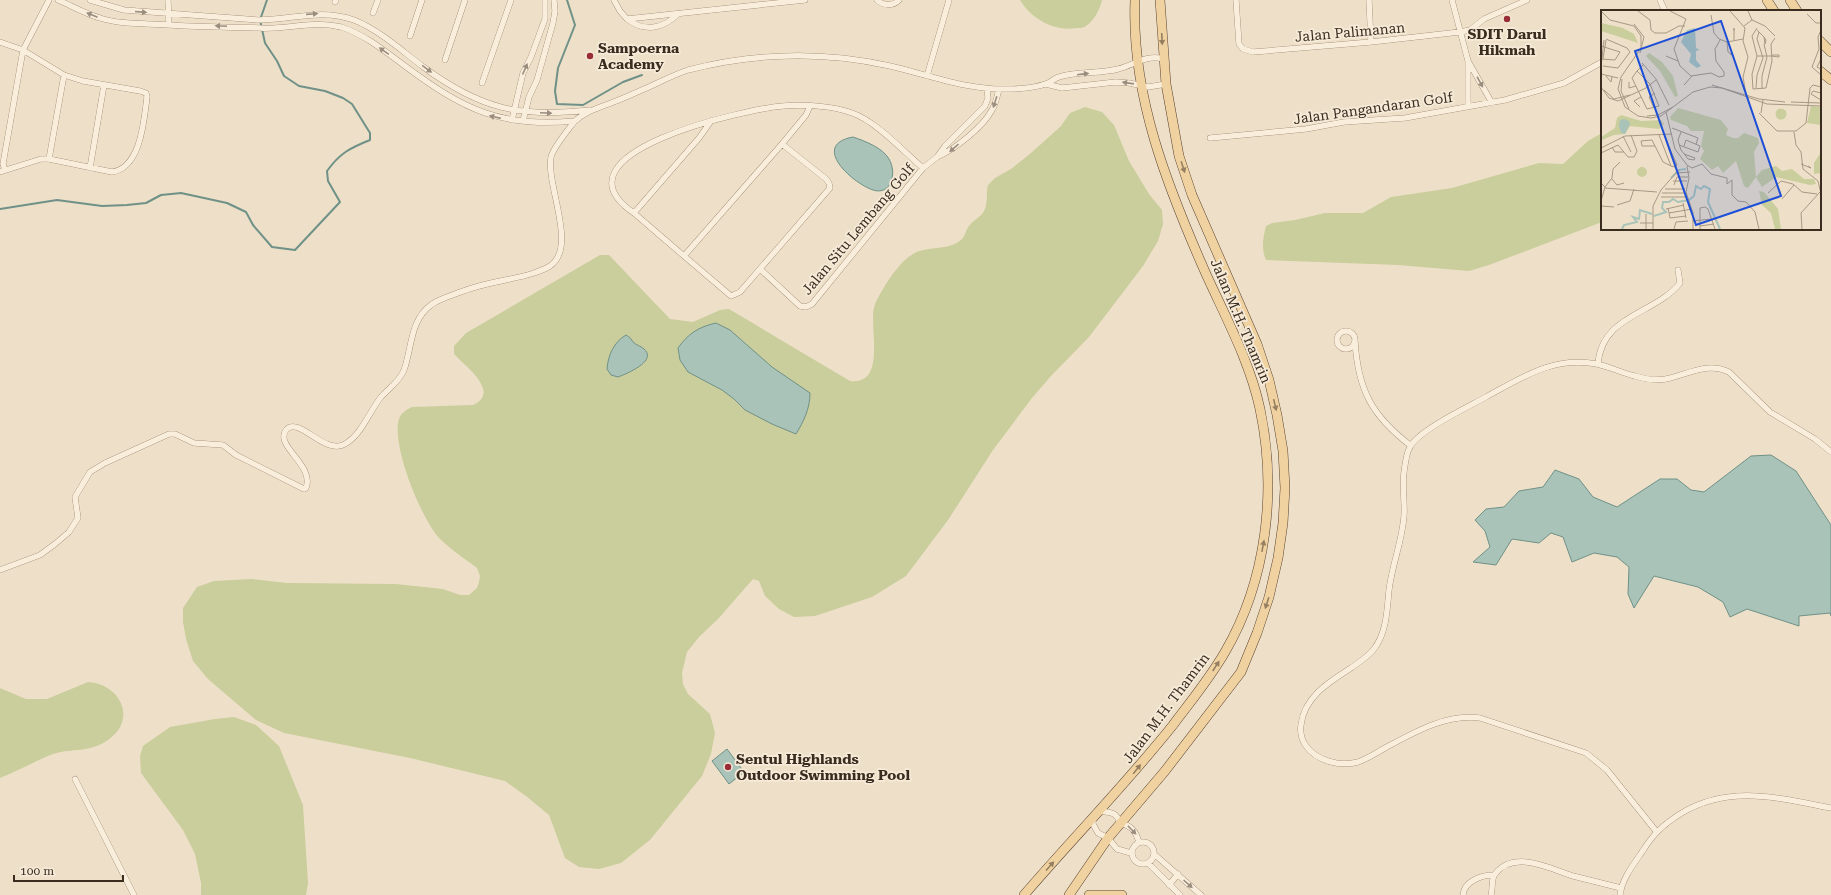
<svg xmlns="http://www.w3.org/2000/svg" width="1831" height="895" font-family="'Roboto Serif',serif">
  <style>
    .green { fill: #cacd9c }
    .water { fill: #a9c3b9; stroke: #6f9187 }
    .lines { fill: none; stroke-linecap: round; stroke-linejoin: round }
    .stream { stroke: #6f9187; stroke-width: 2 }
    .street-casing { stroke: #8b725d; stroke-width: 6 }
    .primary-casing { stroke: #594131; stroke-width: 10 }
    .street { stroke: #f9eedc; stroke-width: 5.5 }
    .primary { stroke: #f0d2a1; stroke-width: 9 }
    .oneway { fill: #9a8d7e }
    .oneway2 { fill: #967f60 }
    .poi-dot { fill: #992d35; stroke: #f6ebd8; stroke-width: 1.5 }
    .labels { text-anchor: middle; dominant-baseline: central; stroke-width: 3.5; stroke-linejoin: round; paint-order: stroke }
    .street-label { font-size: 14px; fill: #3b2c20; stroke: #f6ebd8 }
    .poi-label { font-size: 14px; font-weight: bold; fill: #3b2c20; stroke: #f6ebd8; text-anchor: start }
    .inset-river { fill: none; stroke: #a9c3b9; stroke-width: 2 }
    .inset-road { fill: none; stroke: #a69885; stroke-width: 1 }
    .view { fill: #1d4ed8; fill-opacity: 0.15; stroke: #1d4ed8; stroke-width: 2 }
    .inset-edge { fill: none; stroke: #3b2c20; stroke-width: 2 }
  </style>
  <rect width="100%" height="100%" fill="#eee0c8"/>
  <path class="green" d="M1020,0H1102C1100,9 1094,21 1086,26C1084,28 1080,28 1077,28C1055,32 1031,19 1020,0Z
    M1085,107L1102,112L1114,125L1129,161L1149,194L1162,210L1163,224L1158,241L1143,266L1089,337L1051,376L1032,398L993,450L948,520L906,576L872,597L815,616L794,617L779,609L765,596L759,581L753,579L718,619L699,637L687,652L682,673L683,684L688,694L710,714L715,733L711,754L702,776L650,840L621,863L599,869L579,867L565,858L549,815L526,796L505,781L410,758L284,733L256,720L208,679L193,661L186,639L183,622V608L197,587L214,581L252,579L287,583L396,584L443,589L460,595H469L477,588L479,582L480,576L477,568C465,559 450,549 439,538C421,518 391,445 399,419C401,413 406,410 412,407L473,405C501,392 466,367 454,354V346L466,333L600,255H609L670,319L693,322L720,310L729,309L850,381C887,385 869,328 874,308C875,302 880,294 883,289C890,277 901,261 913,254C927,245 948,252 962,239C965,236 966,230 969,226C974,219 982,217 985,209C988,201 986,192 988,185L995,178L1011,169L1031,153L1061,126L1070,113Z
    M1602,133V222L1489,265L1469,271L1398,265L1266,260C1261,249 1263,237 1266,226L1272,223L1295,220L1325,213H1363L1391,197L1452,188L1539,163L1563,164L1588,141Z
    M88,682C120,684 138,719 108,740C90,753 72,748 53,754C35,761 18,771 0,778V688L26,699H47Z
    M234,717L256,725L279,746L303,805L308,883L306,895H201V883L195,854L183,830L141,773L140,756L143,746L170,727L215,719Z"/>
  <path class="water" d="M853,137C865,141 883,148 889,159C897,172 892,196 873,190C852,183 810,145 853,137Z
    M716,323L730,330L772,367L810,393C810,408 804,421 796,434L772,424L745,410L734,399L722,390L688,372L680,360L678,348C688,334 698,327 716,323Z
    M626,335C630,337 631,339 633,342C636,345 641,346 644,349C658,361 626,374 618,377L611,375L607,369C608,355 614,342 626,335Z
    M1771,455L1796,471L1831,525V616L1830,613L1799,616V626L1747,609L1730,617L1723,602L1698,587L1654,576L1634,608L1628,594L1629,567L1617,557L1594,553L1572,562L1563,537L1551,533L1539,543L1512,539L1496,565L1473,562L1490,547L1485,531L1475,520L1486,509L1504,507L1519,491L1543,487L1555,470L1579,479L1593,497L1617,507L1660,479H1677L1691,490L1704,492L1751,456Z
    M727,749L744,772L729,784L712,761Z"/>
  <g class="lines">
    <path class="stream" d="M567,0L575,25L558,68L555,91L557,104L583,105L623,82L642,75
      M0,209L57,200L102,206L127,205L146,203L161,195L181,193L227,203L246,212L253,225L272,247L295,250L340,202L328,181L327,171C340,153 350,148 370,140V133L352,104L343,98L325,91L299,86L284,76L277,61L265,43L260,20L267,0"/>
    <defs>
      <path id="street" d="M58,0C72,6 86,14 100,18C122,25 146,23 169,25C199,27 230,27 260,28C287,30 313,20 341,27C364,34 386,52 405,66C464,110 501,128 575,121
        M90,0L124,10L258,20C291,20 321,8 354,20C379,30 401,50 422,66C480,109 519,118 590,110
        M168,0L169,25
        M614,0L620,11L627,19L805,0
        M877,0C883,6 894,6 899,0
        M1236,0L1239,44L1243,49L1253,52L1371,42L1460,32L1470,30L1484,19L1527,0
        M1369,0L1371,42
        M1452,0L1468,61L1492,103
        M1660,0L1665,11
        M335,2L336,0
        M373,13L378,0
        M627,19C645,33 664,28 678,14
        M410,36L422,0
        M0,42L23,50L64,75L83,81L140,91L146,93L147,97C144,120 141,168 112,172L49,159H41L0,172
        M445,60L465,0
        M927,76L949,0
        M482,83L511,0
        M1046,84L1062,88L1116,82L1129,83L1148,87L1166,84
        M1468,107V61
        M512,120L523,73L531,57L545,19V0
        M523,121L529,97L537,80L553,23L555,11L554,0
        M711,121L699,138L634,213C546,153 746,109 783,106C803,104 834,106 852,113C876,121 904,152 923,168
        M1210,138L1306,129L1344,122L1405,118L1505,100L1564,83L1602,62
        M782,144L826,179L829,183L830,188L740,292L731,296L684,256L782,144L806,115L810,106
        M937,157C954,150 983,127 992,110C996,104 997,96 999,89
        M49,159L64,75
        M90,168L104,85
        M5,170L3,164L23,50L49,0
        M634,213L684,256
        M760,269L800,306L806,307L812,304L923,168L937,157L945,146L985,106L988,98L987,89
        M1337 340a9 9 0 1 1 18 0a9 9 0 1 1-18 0Z
        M1355,341C1358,390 1372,416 1410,445
        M1598,364C1602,314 1655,315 1680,283L1678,270
        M0,570L40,555L55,544L69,532L78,518L75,497L90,472L105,463L169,434H175L194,443L223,445L236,455L304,489L306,488C315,465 274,446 286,430C298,415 325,456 345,444C362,434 369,412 381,397C389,388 400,381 404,370C412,348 410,320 431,305C436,301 442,299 447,297C460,292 473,287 487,284C503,280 519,278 534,273C539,271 546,269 550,266C578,247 546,186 551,157C553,148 568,130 574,122C584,112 598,108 611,103C622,99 633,94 644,89C658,83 673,75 688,70C754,53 823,51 890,66C929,75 966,90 1007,89C1020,89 1036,88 1048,83C1052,81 1055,78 1059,77C1076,71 1100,74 1118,69C1134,65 1147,54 1163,59
        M75,779L134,895
        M1099,811C1109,812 1117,812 1120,823C1132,826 1136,831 1139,843
        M1093,819V824L1098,833L1108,838L1117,849L1131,853
        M1656,831L1607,770L1586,753L1480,718C1447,713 1413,733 1385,748C1376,753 1367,759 1358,762C1340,767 1317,761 1306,746C1301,739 1300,732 1301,725C1304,697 1329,682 1351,668C1359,662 1368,657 1374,649C1387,632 1387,609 1389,590C1392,565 1402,542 1404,516C1405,502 1402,487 1404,472C1405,465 1406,454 1410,447C1419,430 1468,407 1486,397C1523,377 1553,356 1597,364C1610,367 1622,373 1635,376C1645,379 1655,381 1666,379C1687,375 1707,361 1729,372L1770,412L1815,439L1831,452
        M1132 853a11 11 0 1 1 22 0a11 11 0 1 1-22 0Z
        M1154,854L1201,895
        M1148,863L1180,895
        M1169,885L1178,874
        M1463,895C1464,881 1482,875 1494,875
        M1491,895C1493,889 1491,879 1495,874C1514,849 1551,869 1573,876C1589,880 1605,884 1621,888
        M1620,895C1622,879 1633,865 1642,852C1653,834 1663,825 1680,814C1729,784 1779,798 1831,808"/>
      <path id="primary" d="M1767,0L1774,11
        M1790,0L1797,11
        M1820,41L1831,52
        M1820,71L1831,80
        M1024,895C1073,838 1126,784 1173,725C1191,701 1210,678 1225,652C1267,580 1277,490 1260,409C1250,362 1226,318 1206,274C1168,188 1131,96 1135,0
        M1069,895L1108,838L1165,771L1241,672L1257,633L1269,597L1278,558L1283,523L1285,488L1283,451L1277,415L1269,380L1257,344L1192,195L1179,156L1166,84L1160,0
        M1089,895H1122"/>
    </defs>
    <use href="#street" class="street-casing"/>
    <use href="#primary" class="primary-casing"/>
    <use href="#street" class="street"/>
    <use href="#primary" class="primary"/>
  </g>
  <defs><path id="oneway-solid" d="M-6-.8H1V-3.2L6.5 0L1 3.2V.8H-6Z"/></defs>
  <g class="oneway">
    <use href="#oneway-solid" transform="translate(141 12) rotate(5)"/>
    <use href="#oneway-solid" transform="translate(312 14) rotate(-4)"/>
    <use href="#oneway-solid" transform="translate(92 15) rotate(-157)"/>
    <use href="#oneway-solid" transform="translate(221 26) rotate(-178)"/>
    <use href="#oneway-solid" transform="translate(384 51) rotate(-145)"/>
    <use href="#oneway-solid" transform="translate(427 69) rotate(36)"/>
    <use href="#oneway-solid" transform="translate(525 69) rotate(-66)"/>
    <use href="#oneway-solid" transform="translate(1083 74) rotate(-7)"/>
    <use href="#oneway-solid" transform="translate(1480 82) rotate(61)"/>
    <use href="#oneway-solid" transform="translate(1128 83) rotate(-172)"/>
    <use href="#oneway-solid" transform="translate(995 102) rotate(108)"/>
    <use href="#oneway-solid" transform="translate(546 113) rotate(3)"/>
    <use href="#oneway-solid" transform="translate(495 117) rotate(-167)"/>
    <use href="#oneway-solid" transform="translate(954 148) rotate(139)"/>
    <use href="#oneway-solid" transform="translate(1132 830) rotate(46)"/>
    <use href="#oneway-solid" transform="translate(1188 884) rotate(42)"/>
  </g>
  <g class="oneway2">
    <use href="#oneway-solid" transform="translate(1162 39) rotate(87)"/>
    <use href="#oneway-solid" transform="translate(1183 167) rotate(72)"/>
    <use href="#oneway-solid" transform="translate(1275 405) rotate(77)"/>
    <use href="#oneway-solid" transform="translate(1263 546) rotate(-79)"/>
    <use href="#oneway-solid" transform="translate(1267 603) rotate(108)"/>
    <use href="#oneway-solid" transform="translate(1216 666) rotate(-57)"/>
    <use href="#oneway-solid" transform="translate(1137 769) rotate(-51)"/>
    <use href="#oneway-solid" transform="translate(1050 866) rotate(-48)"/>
  </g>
  <g class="poi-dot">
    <circle cx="1507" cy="19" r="4"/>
    <circle cx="590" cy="56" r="4"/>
    <circle cx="728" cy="767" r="4"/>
  </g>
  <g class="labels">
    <g class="street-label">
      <text transform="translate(1350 32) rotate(-5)">Jalan Palimanan</text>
      <text transform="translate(1373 108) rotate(-8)">Jalan Pangandaran Golf</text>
      <text transform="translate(858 229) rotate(-50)">Jalan Situ Lembang Golf</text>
      <text transform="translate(1241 321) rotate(67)">Jalan M.H. Thamrin</text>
      <text transform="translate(1166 708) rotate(-53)">Jalan M.H. Thamrin</text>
    </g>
    <g class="poi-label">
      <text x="1507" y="34" text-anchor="middle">SDIT Darul<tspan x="1507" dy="16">Hikmah</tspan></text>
      <text x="598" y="48">Sampoerna<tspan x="598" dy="16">Academy</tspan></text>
      <text x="736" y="759">Sentul Highlands<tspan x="736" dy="16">Outdoor Swimming Pool</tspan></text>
    </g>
  </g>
  <g transform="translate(1601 10)">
    <rect width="220" height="220" fill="#eee0c8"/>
    <path d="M0,13L22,18L33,24L37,33L0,21ZM48,43L61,52L72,66L77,86L74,87L59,61L45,46ZM210,96L220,97V115L206,113ZM77,98L120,110L127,119L125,125L132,128H137L143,123L157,128L158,133L153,142L155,167L161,160L175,156L181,161L191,159L203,169H213L215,174L209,175L175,167L161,177L155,167L147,178L143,176L135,151L122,163L117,156L111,160L99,149L103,141L100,136L103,121H90L86,116L70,110L69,107ZM174.5 104a5.5 5.5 0 1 1 11 0a5.5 5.5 0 1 1-11 0ZM20,105L40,111L60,110L63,114L58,119L29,116L24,124L13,125L1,130L0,127L14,118L16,108ZM220,142V163L213,164V153ZM36 162a5 5 0 1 1 10 0a5 5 0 1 1-10 0ZM158,181L163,182L177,199L180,219H174L170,203L161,195Z" fill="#cacd9c"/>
    <path d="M94,18L95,38L99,40L95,41V50L100,56L96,58L88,52L90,44L80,32L86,20ZM23,109L28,111L29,114L24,124L20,123L18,116L19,110Z" fill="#a9c3b9"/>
    <path class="inset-river" d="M70,168L78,160L85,159M53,206L65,202L61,198L62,192H68L72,189L77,192L88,190L93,186L95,176L100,179L103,176L109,179L107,192L119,219M21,219L23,215L36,212L32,207L38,209L39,200L51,204"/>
    <path class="inset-road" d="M0,1L9,10L33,16L40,26V38L20,67L17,79L24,97L37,106L50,108L60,106L92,82L109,77L121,78L166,94L220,96M37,1L49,10L50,20L54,23H65L78,16H84M69,1L85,9L73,39L79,56L90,66L110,63L118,67L123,66V62L115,51L114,39L119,30M129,1L144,18L142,31L147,47L142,67M206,4L215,13H220M110,5L113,23L118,29L126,32L142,29M151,10L164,16L174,26M33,14L43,27L39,43M143,16L151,10L147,1M156,18L151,26L156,46L151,64L152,79L165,78L171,51L170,34L174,28M156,20L163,27L165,30L164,34L163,27M220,20L217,27L218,39L211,57L220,65M133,21V18V30M126,32L127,42L133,46L129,44M0,36L19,42L14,50L0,49M178,45V47L170,46L172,45ZM65,46L77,51M156,46H170M2,49L5,30M220,49L216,57L220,59M41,53L55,69L68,95M0,56L3,30M2,56L17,58L29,42L26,38L5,29M36,61L49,74L58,96L46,99L31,68L36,61L42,55M0,64L17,68M5,66L10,72L11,67M142,67L145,84M21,69L20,81L28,99M28,72V78L35,76M83,75L91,66M111,75L158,89L184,92M0,77L8,88L17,91L45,78L55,70M155,78L156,65L162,48L156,29L158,22M161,79V66L166,47L163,34M3,80L13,89L29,85M220,83L212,81L210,84L220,90M190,92L220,93M39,97L33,91L40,87M53,98L48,87L54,83M65,102L74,139L86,155L91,158L101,154L110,164L126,168V174L131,170M158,103L176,121H195L205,113L209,78L212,75L220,77M160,103L162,90M46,106L57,105L72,97M71,118L97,128L95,134M80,122L77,130L79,137L80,140L84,145L87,149L93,150L94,148L83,144M193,122L195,135L200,142L202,159L217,171L220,184M58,125L70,156L74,157L76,155L65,130M22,126L30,142M51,130L54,136H41L40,131ZM78,135L97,142L99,136L85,130L83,136M54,136L62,152L70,156M11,137L14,142H23M0,138L24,126L71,124M0,143L17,135L27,147H33L36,141L30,125M200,154L210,158L207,156M86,156L88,168L85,182L92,203V219M11,169L16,175L23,173M131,170V185L137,191L145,192L154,202L158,219M72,171H86M0,173L4,177L0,191M73,175L76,167H87M4,177L11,168L12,159L19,152M4,178L56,182M64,179H84M61,183H84M167,183L180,171L192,174L201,182L216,184M60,187H84M181,189L193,175M82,193L85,208M16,195L29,191L33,179M0,196L13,197M67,198L69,208L85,206M65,199L83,195M68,203L91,199M45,204V219M91,211L111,209M39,213H52M99,216L113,214M52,219V196L60,180L75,163L89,162M73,219L75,212L87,211M99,219V198L104,197L107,199L114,219M201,219L200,203L219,182"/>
    <path class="view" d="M120,11L180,186L95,215L34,41Z"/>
    <rect width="220" height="220" class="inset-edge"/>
  </g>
  <path d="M14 875v6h109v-6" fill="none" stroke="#3b2c20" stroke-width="2"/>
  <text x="20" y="875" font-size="12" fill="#3b2c20" stroke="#f6ebd8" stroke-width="3" paint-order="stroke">100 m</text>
</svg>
